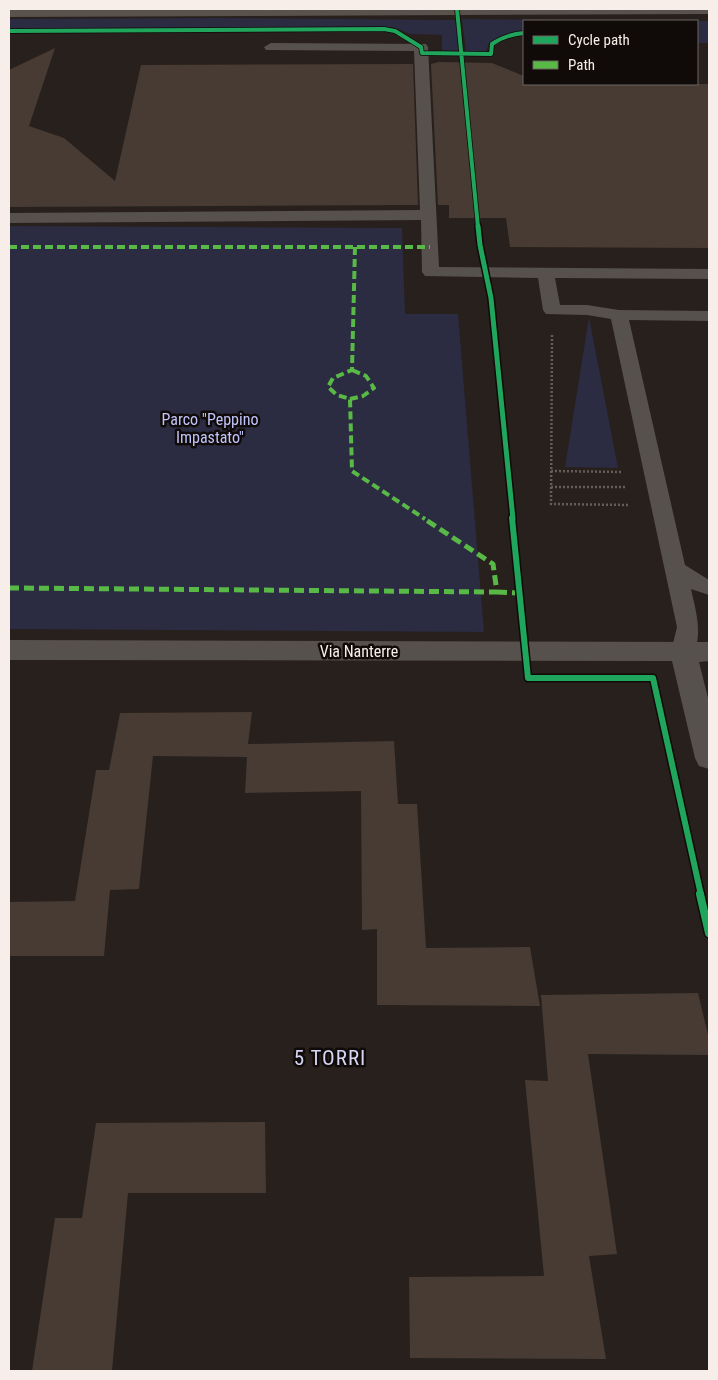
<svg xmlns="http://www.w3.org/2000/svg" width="718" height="1380" font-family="'Roboto Condensed',sans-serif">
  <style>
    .green { fill: #2b2b41 }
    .building { fill: #473b34 }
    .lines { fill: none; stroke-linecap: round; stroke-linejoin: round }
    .path-far1 { stroke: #645d59; stroke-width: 2; stroke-dasharray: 1 1; stroke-linecap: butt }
    .path { stroke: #645d59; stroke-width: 2.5; stroke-dasharray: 2 2; stroke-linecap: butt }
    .lane { fill: #57514d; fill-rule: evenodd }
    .street { fill: #57514d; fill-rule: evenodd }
    .secondary { fill: #59514c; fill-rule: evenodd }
    .quiet-far1 { stroke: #58b947; stroke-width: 4; stroke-dasharray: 8 4; stroke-linecap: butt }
    .quiet { stroke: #58b947; stroke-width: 5; stroke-dasharray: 10 5; stroke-linecap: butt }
    .cycleway-far3-casing { stroke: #100b08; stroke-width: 5.5 }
    .cycleway-far2-casing { stroke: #100b08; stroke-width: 8 }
    .cycleway-far1-casing { stroke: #100b08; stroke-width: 9 }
    .cycleway-casing { stroke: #100b08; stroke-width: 11 }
    .cycleway-far3 { stroke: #20a55d; stroke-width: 4 }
    .cycleway-far2 { stroke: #20a55d; stroke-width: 5 }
    .cycleway-far1 { stroke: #20a55d; stroke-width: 6 }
    .cycleway { stroke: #20a55d; stroke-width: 8 }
    .labels { text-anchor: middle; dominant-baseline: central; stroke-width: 5; stroke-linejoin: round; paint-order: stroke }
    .park-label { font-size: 16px; fill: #c1c4fd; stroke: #100b08 }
    .street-label { font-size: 16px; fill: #f8eee9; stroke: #100b08 }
    .near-neighbourhood-label { font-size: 21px; letter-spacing: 1px; fill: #d4d6f3; stroke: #100b08 }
  </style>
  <rect width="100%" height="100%" fill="#28201c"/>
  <path class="green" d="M217,18L456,20L459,51H442V35L410,34L393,27L9,29V19Z
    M462,19L691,21H524V32L500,36L489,43L486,52L466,51Z
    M697,21H709V43H697Z
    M9,226L402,228L405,314H458L484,632L9,629Z
    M589,317L618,468L565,467Z"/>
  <path class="building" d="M55,48L29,126L64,138L115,181L141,65L413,64L418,205L9,207V70Z
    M439,62L492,63L524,76V84H709V248L510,247L506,218H449V205H438L431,64Z
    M252,712L248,744L394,741L398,804H417L426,948L530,947L540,1006L377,1005V929L362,930L361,791L245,793L247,757L153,756L139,889L110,890L104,956H9V902L75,901L96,770H109L120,713Z
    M698,993L709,1039V1055L588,1054L617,1254L589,1256L606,1359L410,1358L409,1277L544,1276L525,1080L548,1081L541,995Z
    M265,1122L266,1193H128L112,1371H32L55,1218H82L96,1123Z"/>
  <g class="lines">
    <path class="path-far1" d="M463,53L478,227"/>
    <path class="path" d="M478,226L480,245
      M552,335L551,504L630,505
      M551,471L623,472
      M551,487H625"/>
    <path class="lane" d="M271,43L426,44L428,47L439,267L709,269V279L555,278L560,305H587L619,310L709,311V321L629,320L685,565L709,580V595L691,589C696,612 704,636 691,658L683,660L675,658L671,652L677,627L611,319L587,315L546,314L543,310L538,278L425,276L422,272L421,220L9,223V213L420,210L414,51L266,50L264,47Z"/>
    <path class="street" d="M9,640L709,642V661L699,662L709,702V769L699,766L695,758L672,661L9,660Z"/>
    <path class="secondary" d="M9,9H709V14L9,17Z"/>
    <path class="quiet-far1" d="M9,247H430
      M355,247L352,370L333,378L328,387L337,395L350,399L352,471L425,519
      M350,399L363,396L374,388L366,376L352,370"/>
    <path class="quiet" d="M9,588L497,592L493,564L423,518
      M497,592L520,593"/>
    <defs>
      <path id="cycleway-far3" d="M457,9L478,227
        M9,31L384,29L395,31L421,47L422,53L491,54L492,44C502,37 512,34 524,33"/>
      <path id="cycleway-far2" d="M478,226L480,245L491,298L513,519"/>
      <path id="cycleway-far1" d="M512,518L528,678H653L701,895"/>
      <path id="cycleway" d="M700,894L709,933"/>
    </defs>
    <use href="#cycleway-far3" class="cycleway-far3-casing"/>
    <use href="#cycleway-far2" class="cycleway-far2-casing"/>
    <use href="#cycleway-far1" class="cycleway-far1-casing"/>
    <use href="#cycleway" class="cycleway-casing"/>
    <use href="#cycleway-far3" class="cycleway-far3"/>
    <use href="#cycleway-far2" class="cycleway-far2"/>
    <use href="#cycleway-far1" class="cycleway-far1"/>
    <use href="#cycleway" class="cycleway"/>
  </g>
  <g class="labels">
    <g class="park-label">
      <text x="210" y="419">Parco "Peppino<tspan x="210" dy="18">Impastato"</tspan></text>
    </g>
    <g class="street-label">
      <text x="359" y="651">Via Nanterre</text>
    </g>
    <g class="near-neighbourhood-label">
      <text x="330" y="1058">5 TORRI</text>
    </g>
  </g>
  <rect width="718" height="1380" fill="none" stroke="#f8eee9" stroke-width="20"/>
  <rect x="523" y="20" width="175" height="65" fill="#100b08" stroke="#6d6662"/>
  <rect x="533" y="36" width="25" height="8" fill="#20a55d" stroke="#6d6662"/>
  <text x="568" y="45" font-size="15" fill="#f8eee9">Cycle path</text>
  <rect x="533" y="61" width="25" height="8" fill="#58b947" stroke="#6d6662"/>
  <text x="568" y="70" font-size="15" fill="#f8eee9">Path</text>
</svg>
